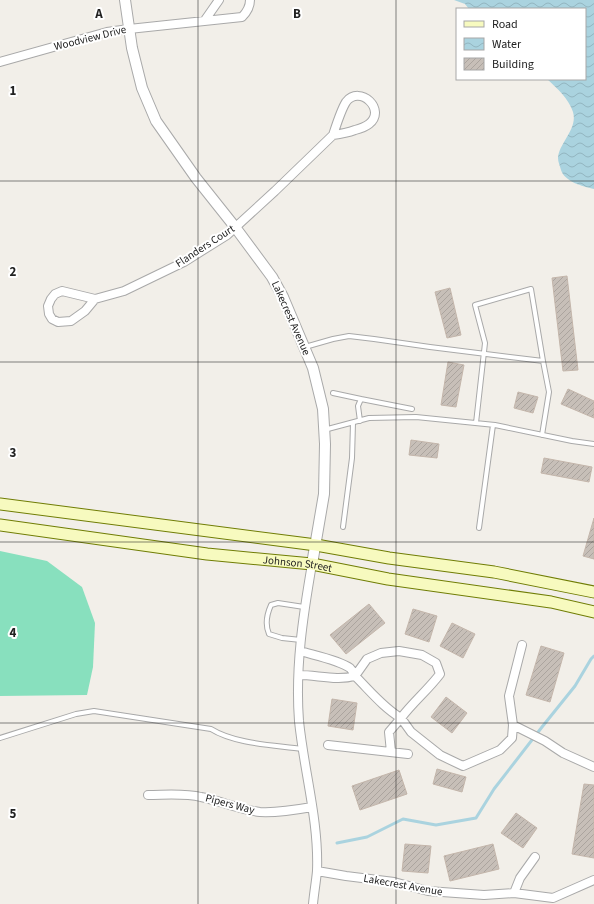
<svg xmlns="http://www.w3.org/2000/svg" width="594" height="904" font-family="'Source Sans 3',sans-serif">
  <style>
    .pitch { fill: #88e0be }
    .water { fill: url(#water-waves) }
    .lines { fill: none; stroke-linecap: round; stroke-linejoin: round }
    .stream { stroke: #aad3df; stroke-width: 3 }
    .building { fill: url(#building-hatch); stroke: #c4b6ab }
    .service-casing { stroke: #a9a9a9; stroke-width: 6 }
    .minor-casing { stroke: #a9a9a9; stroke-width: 10 }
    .tertiary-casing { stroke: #a9a9a9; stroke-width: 12 }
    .secondary-casing { stroke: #707d05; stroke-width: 13 }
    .service { stroke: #fff; stroke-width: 4 }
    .minor { stroke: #fff; stroke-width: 8 }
    .tertiary { stroke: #fff; stroke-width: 10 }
    .secondary { stroke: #f7fabf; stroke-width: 11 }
    .grid { fill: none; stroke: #222; stroke-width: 1; stroke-opacity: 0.55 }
    .labels { text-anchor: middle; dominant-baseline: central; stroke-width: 4; stroke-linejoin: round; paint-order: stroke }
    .street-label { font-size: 11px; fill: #222; stroke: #fff }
    .grid-label { font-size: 13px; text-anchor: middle; font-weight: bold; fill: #222; stroke: #fff; stroke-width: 4; stroke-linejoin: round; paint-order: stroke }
  </style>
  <defs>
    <pattern id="water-waves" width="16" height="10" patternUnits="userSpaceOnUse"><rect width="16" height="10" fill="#aad3df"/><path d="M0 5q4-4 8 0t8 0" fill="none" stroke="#92b5bf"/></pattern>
    <pattern id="building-hatch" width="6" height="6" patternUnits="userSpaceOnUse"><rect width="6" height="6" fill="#c7bfb8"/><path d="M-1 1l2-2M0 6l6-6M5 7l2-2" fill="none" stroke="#aba49e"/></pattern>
  </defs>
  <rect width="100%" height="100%" fill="#f2efe9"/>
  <path class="pitch" d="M0,551L47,561L82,587L95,623L93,667L87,695L0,696Z"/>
  <path class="water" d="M454,0H594V189C582,186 565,182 561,170C560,166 558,162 558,158C559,143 578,129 573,112C569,99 557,88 547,79H585V9H469L465,4Z"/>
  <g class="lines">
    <path class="stream" d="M337,843L367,837L403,819L436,825L476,818L494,789L542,727L575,686L591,659L594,656"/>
  </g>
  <path class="building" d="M567,276L578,370L563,371L552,278Z
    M450,288L461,335L447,338L435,292Z
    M448,362L464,365L456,407L441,405Z
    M568,389L594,401V418L561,404Z
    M518,392L538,397L533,413L514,408Z
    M411,440L439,444L437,458L409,455Z
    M544,458L592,467L589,482L541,473Z
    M594,518V559L583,556Z
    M369,604L385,623L346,654L330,635Z
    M413,609L437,616L429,642L405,634Z
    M452,623L475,634L463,658L440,646Z
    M541,646L564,653L550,702L526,695Z
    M446,697L467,713L452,733L431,717Z
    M332,699L357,703L353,730L328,726Z
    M437,769L466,777L462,792L433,784Z
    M399,770L407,794L360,810L352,786Z
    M584,784L594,785V858L572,854Z
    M516,813L537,828L523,848L501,833Z
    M405,844L431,846L428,873L402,871Z
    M493,844L499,869L450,881L444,856Z"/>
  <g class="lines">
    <defs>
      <path id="service" d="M305,347L333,339L349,336L374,339L430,347L543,361L549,392L542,435
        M333,393L361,399
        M360,421L358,406L361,399L412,409
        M476,423L485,343L475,305L531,289L543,361
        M324,430L369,418L416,417L495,425L572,441L594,444
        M343,527L352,458L353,423
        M479,528L493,425
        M301,640L282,638L269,634C265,625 267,614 271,605L278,603L304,607
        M0,738L76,714L94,711L211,729C235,744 274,745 302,749"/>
      <path id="minor" d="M205,20L219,0
        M0,62L107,32L129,29L242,17C247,12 250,7 250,0
        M95,299L85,311L71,321L58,322L52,319L49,314L48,306L51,299L55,294L62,291L95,299L124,291L184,262L227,235L275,191L333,135C341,134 347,133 355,130C359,129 365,127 369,124C387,110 360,84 346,102C341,110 336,126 333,135
        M312,564C303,616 295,668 299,721C304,771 319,821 317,871C316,882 314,893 313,904
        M522,645L509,696L513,725L545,741L563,753L594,767
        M300,651C313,655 339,660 350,668C353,671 354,675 357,678C371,692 384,708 401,718L389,732L391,752
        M299,675C317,675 337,681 355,676L367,659L381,653L399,651L422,655L436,663L440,674C428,690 413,702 401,718L411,732L440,755L463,766L500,750L512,738L513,725
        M328,745L408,754
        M148,795C165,795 184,793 201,797C221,801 240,810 260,812C277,813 295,810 312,807
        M317,871L346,876L394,882L428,891L484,895L514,893L520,878L535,857
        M514,893L553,898L594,880"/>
      <path id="tertiary" d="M125,0L132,48L142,88L156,121L196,178L235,227L272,277L283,297L313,368L323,409L325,444L324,494L312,564"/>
      <g id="secondary">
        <path d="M0,504L316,545L389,558L494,572L594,592"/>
        <path id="s1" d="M0,525L207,554L312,564L388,579L551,602L594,612"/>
      </g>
    </defs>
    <use href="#service" class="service-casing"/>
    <use href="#minor" class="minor-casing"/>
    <use href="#tertiary" class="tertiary-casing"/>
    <use href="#secondary" class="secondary-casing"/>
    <use href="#service" class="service"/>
    <use href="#minor" class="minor"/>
    <use href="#tertiary" class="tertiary"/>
    <use href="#secondary" class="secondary"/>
  </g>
  <path class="grid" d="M198,0V904M396,0V904M0,181H594M0,362H594M0,542H594M0,723H594"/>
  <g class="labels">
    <g class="street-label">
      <text transform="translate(90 38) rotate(-14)">Woodview Drive</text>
      <text transform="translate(205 246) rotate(-33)">Flanders Court</text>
      <text transform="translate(291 318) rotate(66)">Lakecrest Avenue</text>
      <text stroke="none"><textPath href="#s1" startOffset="300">Johnson Street</textPath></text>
      <text transform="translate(230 804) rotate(15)">Pipers Way</text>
      <text transform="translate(403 885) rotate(10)">Lakecrest Avenue</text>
    </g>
  </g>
  <g class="grid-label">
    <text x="99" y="18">A</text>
    <text x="297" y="18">B</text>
    <text x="13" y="95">1</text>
    <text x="13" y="276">2</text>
    <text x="13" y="457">3</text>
    <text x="13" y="637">4</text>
    <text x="13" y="818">5</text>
  </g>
  <rect x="456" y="8" width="130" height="72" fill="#ffffff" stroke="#a7a7a7"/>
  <rect x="464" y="21" width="20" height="6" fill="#f7fabf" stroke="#a7a7a7"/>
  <text x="492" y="28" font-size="12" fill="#222222">Road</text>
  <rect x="464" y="38" width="20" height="12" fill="url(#water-waves)" stroke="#a7a7a7"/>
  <text x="492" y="48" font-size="12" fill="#222222">Water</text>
  <rect x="464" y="58" width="20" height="12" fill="url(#building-hatch)" stroke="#a7a7a7"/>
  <text x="492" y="68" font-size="12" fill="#222222">Building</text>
</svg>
